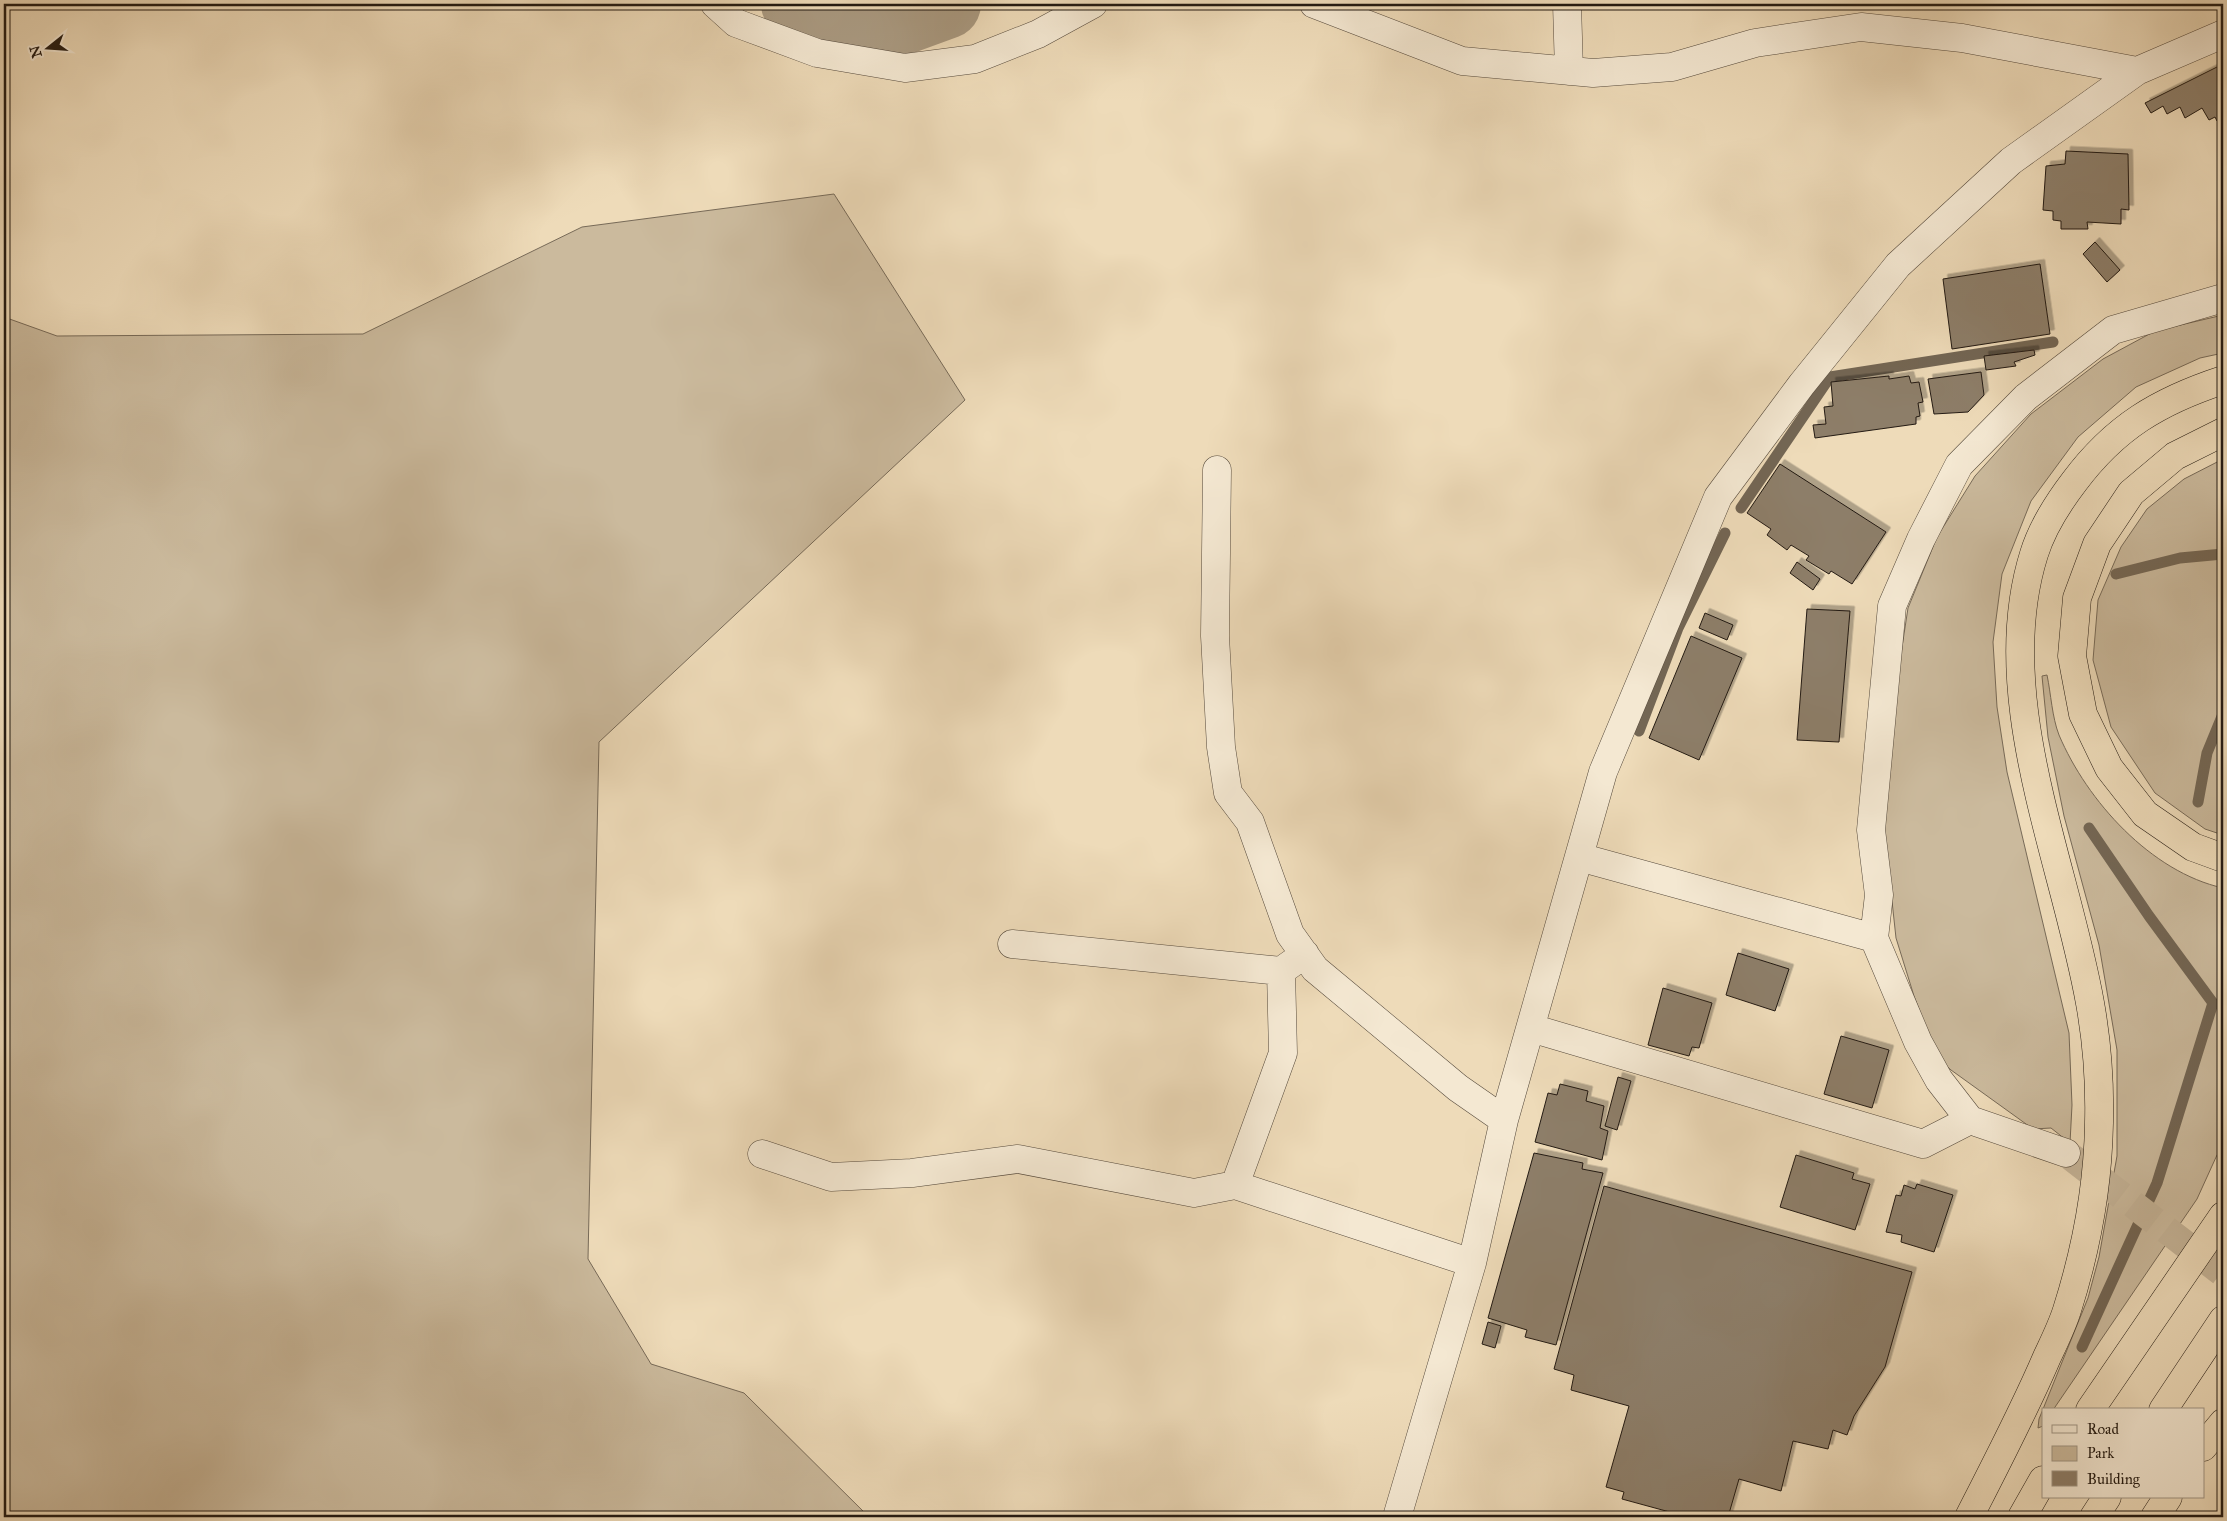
<svg xmlns="http://www.w3.org/2000/svg" width="2227" height="1521" font-family="'IM FELL Great Primer',serif">
  <style>
    .green { fill: #cbba9d; stroke: #776a58 }
    .lines { fill: none; stroke-linecap: round; stroke-linejoin: round }
    .stream { stroke: #736654; stroke-width: 11 }
    .river { stroke: #a99980; stroke-width: 70 }
    .building { fill: #8d7e69; stroke: #231a12; filter: url(#shadow) }
    .street-tunnel { stroke: #c5b498; stroke-width: 28; stroke-dasharray: 28 14; stroke-linecap: butt }
    .street-casing { stroke: #564a3c; stroke-width: 29 }
    .highway-casing { stroke: #231a12; stroke-width: 29 }
    .street { stroke: #f4e8d2; stroke-width: 28 }
    .highway { stroke: #eedbb9; stroke-width: 28 }
  </style>
  <defs>
    <filter id="shadow"><feDropShadow dx="4.5" dy="-4.5" stdDeviation="0" flood-color="#0004"/></filter>
  </defs>
  <rect width="100%" height="100%" fill="#eedbb9"/>
  <filter id="stains"><feTurbulence type="fractalNoise" baseFrequency=".004" numOctaves="4"/><feColorMatrix values="0 0 0 0 .2 0 0 0 0 .09 0 0 0 0 .02 0 0 0 .5 -.17"/></filter>
  <radialGradient id="worn" r=".72"><stop offset=".6" stop-color="#630" stop-opacity="0"/><stop offset="1" stop-color="#630" stop-opacity=".3"/></radialGradient>
  <path class="green" d="M834,194L965,400L599,742L588,1259L651,1364L744,1393L869,1517H4V317L57,336L363,334L582,227Z
    M2223,315V353L2200,358L2136,387L2078,437L2031,501L2002,574L1993,642L1997,707L2007,772L2069,1033L2072,1105L2070,1143L2051,1128L2033,1129L1951,1070L1937,1057L1914,996L1896,938L1884,827L1895,693L1908,608L1937,537L1975,476L2031,414L2103,359L2155,331Z
    M2223,459V835L2205,829L2155,793L2111,727L2093,660L2098,600L2121,547L2147,509L2184,479Z
    M2047,675C2051,694 2052,717 2059,735C2087,801 2151,872 2223,888V1148L2217,1155L2197,1199L2053,1410H2043V1426L2038,1428L2039,1419L2088,1298L2099,1257L2117,1156V1050L2099,945L2064,816L2048,737L2042,676Z"/>
  <g class="lines">
    <path class="stream" d="M1741,508L1830,377L2053,342
      M2116,574L2180,558L2223,554
      M1639,731L1678,628L1725,533
      M2198,802L2207,753L2223,714
      M2089,828L2149,916L2213,1003
      M2082,1347L2157,1183L2213,1003"/>
    <path class="river" d="M796,4L905,19L946,4"/>
  </g>
  <path class="building" d="M2223,64V119L2217,121L2215,117L2209,120L2202,108L2185,118L2180,107L2167,114L2163,106L2151,113L2145,103Z
    M2066,151L2128,154L2129,210L2121,209V224L2087,222L2088,229H2061V221L2053,220V211L2043,210L2046,166L2065,164Z
    M2095,242L2120,270L2107,282L2083,254Z
    M2040,264L2050,334L1952,349L1943,279Z
    M2034,350L2035,355L2014,362L2016,366L1986,370L1984,356Z
    M1981,372L1984,395L1968,412L1934,414L1928,379Z
    M1889,376V379L1909,376L1911,383L1919,382L1923,402L1918,403L1920,416L1916,417V424L1815,438L1813,425L1826,424L1824,407L1833,406L1831,382Z
    M1780,464L1886,532L1852,584L1831,571L1829,574L1806,560L1809,556L1791,545L1787,550L1767,535L1771,529L1747,513Z
    M1797,562L1820,579L1813,590L1790,573Z
    M1807,609L1850,611L1839,742L1797,740Z
    M1705,613L1733,625L1727,640L1699,628Z
    M1691,636L1742,658L1699,760L1649,738Z
    M1738,953L1789,969L1775,1011L1726,995Z
    M1663,988L1712,1003L1699,1048L1692,1047L1689,1056L1648,1045Z
    M1841,1036L1889,1050L1872,1108L1824,1094Z
    M1618,1077L1631,1081L1617,1130L1605,1126Z
    M1560,1084L1588,1091L1586,1101L1604,1106L1600,1128L1608,1131L1602,1160L1535,1142L1548,1093L1557,1095Z
    M1534,1153L1583,1163L1582,1169L1603,1173L1556,1345L1525,1337L1527,1330L1488,1318Z
    M1796,1155L1854,1173L1852,1179L1870,1184L1855,1230L1780,1207Z
    M1917,1184L1953,1195L1934,1252L1901,1242L1902,1235L1886,1232L1896,1195L1901,1196L1904,1185L1915,1189Z
    M1604,1186L1912,1272L1885,1367L1854,1416L1847,1435L1833,1430L1828,1449L1793,1441L1781,1491L1739,1479L1728,1517H1688L1622,1499L1624,1492L1606,1487L1629,1406L1571,1390L1574,1375L1554,1369Z
    M1488,1322L1501,1326L1495,1348L1482,1344Z"/>
  <g class="lines">
    <path class="street-tunnel" d="M2066,1153L2223,1273"/>
    <defs>
      <path id="street" d="M715,4L736,23L817,53L905,68L975,59L1038,34L1093,4
        M1314,4L1462,61L1593,73L1672,67L1755,43L1861,27L1962,38L2137,71
        M1567,4L1569,71
        M1217,470L1215,636L1221,747L1228,793L1250,822L1290,934L1315,969L1458,1088L1504,1120
        M1579,857L1874,938
        M1012,944L1281,971L1305,954
        M1531,1028L1923,1144L1970,1120
        M2066,1153L1970,1120L1939,1080L1918,1042L1874,938L1879,895L1871,830L1892,606L1921,539L1959,465L2026,397L2113,330L2223,298
        M762,1154L831,1177L912,1173L1018,1159L1194,1193L1235,1185L1472,1263
        M1235,1185L1283,1053L1281,971
        M1397,1517L1472,1263L1504,1120L1603,772L1718,497L1802,384L1898,265L2011,161L2137,71L2223,34"/>
      <path id="highway" d="M2223,432L2175,456L2131,493L2097,544L2077,598L2072,656L2083,714L2109,768L2145,814L2193,847L2223,858
        M2090,1410L2223,1216
        M2163,1410L2223,1320
        M2203,1447L2223,1423
        M1969,1517C1996,1464 2024,1411 2047,1357C2054,1342 2062,1326 2067,1310C2086,1250 2098,1187 2099,1123C2100,1083 2097,1042 2090,1003C2065,861 1989,697 2034,554C2042,528 2058,503 2074,482C2115,427 2159,401 2223,380
        M2022,1517L2043,1480
        M2094,1517L2107,1497
        M2155,1517L2168,1497"/>
    </defs>
    <use href="#street" class="street-casing"/>
    <use href="#highway" class="highway-casing"/>
    <use href="#street" class="street"/>
    <use href="#highway" class="highway"/>
  </g>
  <rect width="2227" height="1521" fill="none" stroke="#eedbb9" stroke-width="20"/>
  <rect x="5" y="5" width="2217" height="1511" fill="none" stroke="#231a12" stroke-width="2.5"/>
  <rect x="10" y="10" width="2207" height="1501" fill="none" stroke="#231a12"/>
  <rect x="2042" y="1408" width="162" height="90" fill="#f4e8d2" stroke="#a09685"/>
  <rect x="2052" y="1425" width="25" height="8" fill="#f4e8d2" stroke="#a09685"/>
  <text x="2087" y="1434" font-size="15" fill="#231a12">Road</text>
  <rect x="2052" y="1446" width="25" height="15" fill="#cbba9d" stroke="#a09685"/>
  <text x="2087" y="1458" font-size="15" fill="#231a12">Park</text>
  <rect x="2052" y="1471" width="25" height="15" fill="#8d7e69" stroke="#a09685"/>
  <text x="2087" y="1484" font-size="15" fill="#231a12">Building</text>
  <g transform="translate(48 48) rotate(253)" stroke="#f4e8d2" stroke-width="4" paint-order="stroke">
  <path d="M0-4L9 19L0 12L-9 19Z" fill="#231a12"/>
  <text y="-8" font-size="14" font-weight="bold" text-anchor="middle" fill="#231a12">N</text>
  </g>
  <rect width="100%" height="100%" filter="url(#stains)"/>
  <rect width="100%" height="100%" fill="url(#worn)"/>
</svg>
